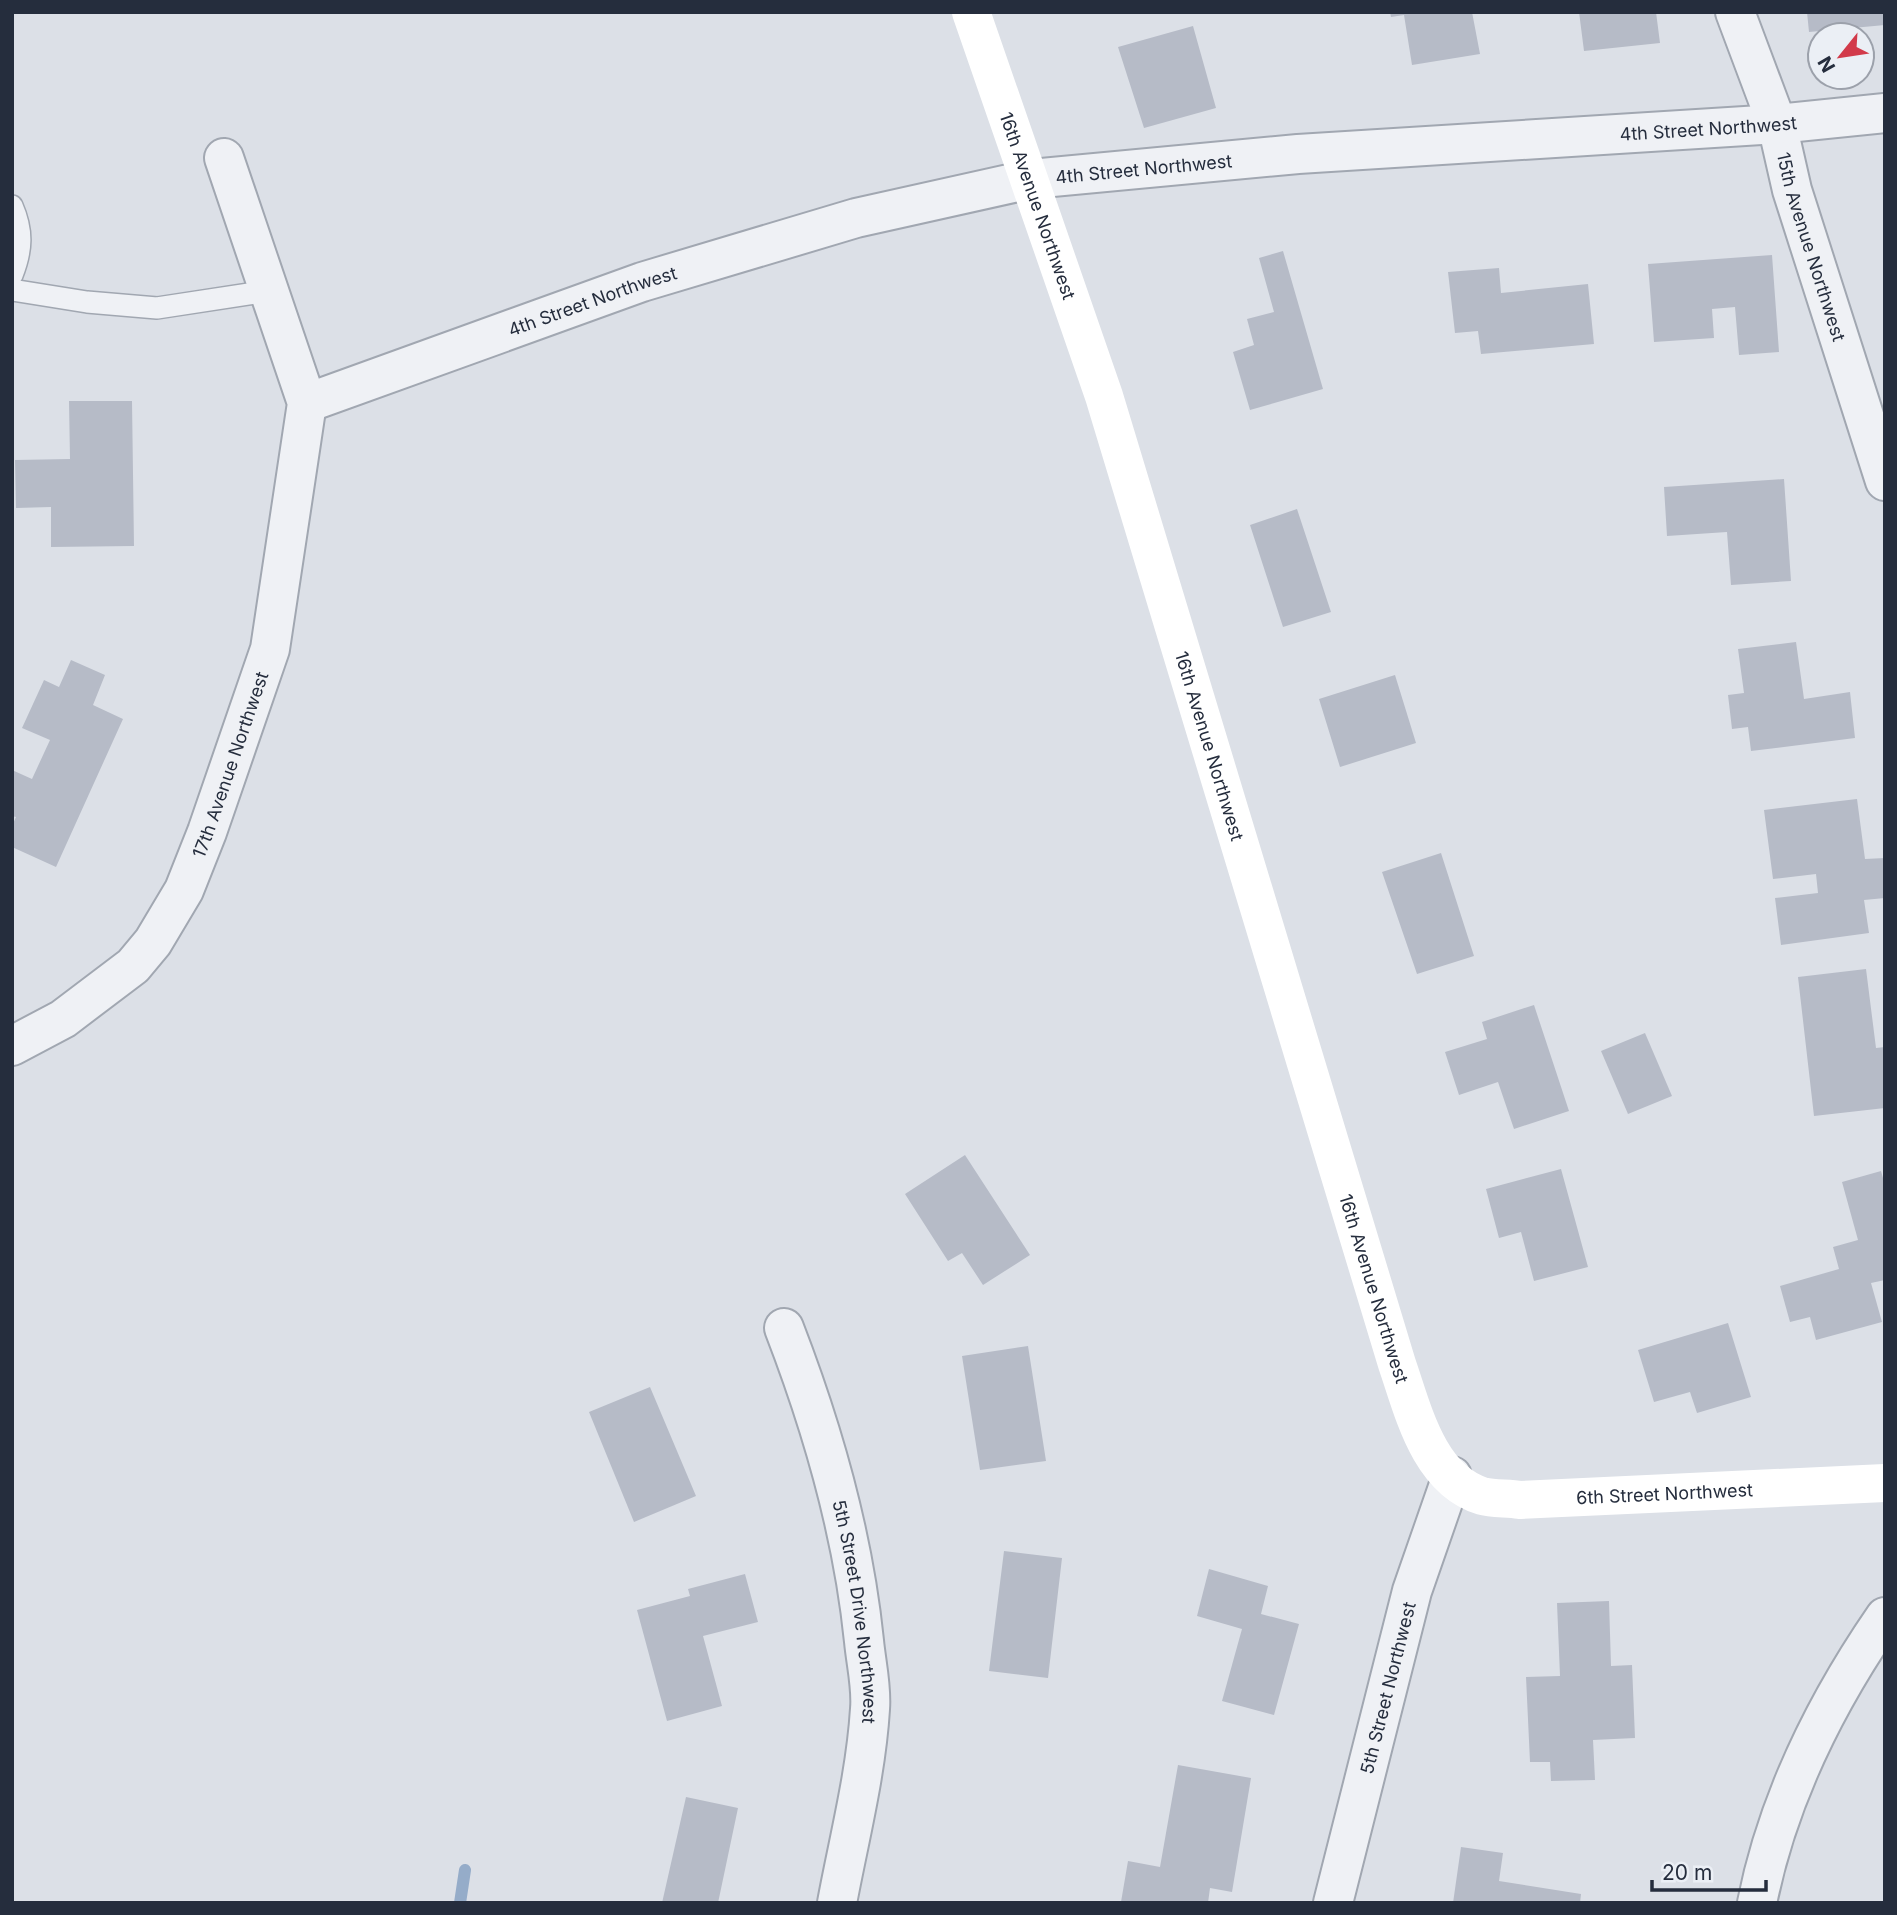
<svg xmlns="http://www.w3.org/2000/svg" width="1897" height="1915" font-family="Inter,sans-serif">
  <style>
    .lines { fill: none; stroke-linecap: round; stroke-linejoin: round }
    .stream { stroke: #95acc9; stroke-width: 12 }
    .building { fill: #b6bbc7 }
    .service-casing { stroke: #a1a7b1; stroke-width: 24 }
    .minor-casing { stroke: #a1a7b1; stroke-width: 42 }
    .tertiary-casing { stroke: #a1a7b1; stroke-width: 42 }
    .service { stroke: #eff1f5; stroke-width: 21 }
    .minor { stroke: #eff1f5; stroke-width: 38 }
    .tertiary { stroke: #eff1f5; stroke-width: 38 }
    .secondary { stroke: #fff; stroke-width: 38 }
    .labels { text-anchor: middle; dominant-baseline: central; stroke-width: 7; stroke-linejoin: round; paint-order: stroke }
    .street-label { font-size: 18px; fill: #252d3d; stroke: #ebeff5 }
  </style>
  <rect width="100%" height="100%" fill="#dce0e7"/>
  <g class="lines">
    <path class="stream" d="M460,1903L465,1870"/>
  </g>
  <path class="building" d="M1390,12H1472L1480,54L1412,65L1404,15L1391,17Z
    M1579,12H1656L1660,43L1584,51Z
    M1807,12H1885V25L1809,32Z
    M1193,26L1216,108L1144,128L1118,47Z
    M1283,251L1323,389L1250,410L1233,352L1254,345L1247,319L1274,312L1259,258Z
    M1772,255L1779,352L1739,355L1735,307L1712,309L1714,338L1654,342L1648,264Z
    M1499,268L1501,293L1588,284L1594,344L1481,354L1478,331L1455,333L1448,272Z
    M69,401H132L134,546L51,547V507L16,508L15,460L70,459Z
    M1784,479L1791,581L1731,585L1727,532L1667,536L1664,487Z
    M1297,509L1331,612L1283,627L1250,525Z
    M1796,642L1804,699L1850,692L1855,738L1751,751L1748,727L1732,729L1728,695L1744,693L1738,649Z
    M71,660L105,675L93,705L123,719L56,867L12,847V826L16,817L12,816V770L32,779L50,740L22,728L44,680L59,687Z
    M1395,675L1416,743L1340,767L1319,699Z
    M1857,799L1865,859L1885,858V898L1864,900L1869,933L1781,945L1775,898L1818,893L1816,874L1773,879L1764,810Z
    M1441,853L1474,956L1417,974L1382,872Z
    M1866,969L1876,1048L1885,1047V1108L1814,1116L1798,977Z
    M1534,1005L1569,1111L1514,1129L1498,1082L1459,1095L1445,1052L1487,1039L1482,1022Z
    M1645,1033L1672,1096L1628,1114L1601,1051Z
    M965,1155L1030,1255L983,1285L962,1253L948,1261L905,1194Z
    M1561,1169L1588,1267L1534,1281L1521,1232L1499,1238L1486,1189Z
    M1881,1171L1885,1185V1280L1871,1283L1882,1322L1816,1340L1810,1317L1790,1322L1780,1286L1839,1269L1833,1247L1858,1240L1842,1182Z
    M1728,1323L1751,1397L1697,1413L1690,1392L1654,1402L1638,1350Z
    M1028,1346L1046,1461L980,1470L962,1356Z
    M650,1387L696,1496L634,1522L589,1412Z
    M1004,1551L1062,1558L1048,1678L989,1671Z
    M1209,1569L1268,1586L1261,1614L1299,1624L1274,1715L1222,1701L1242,1629L1197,1616Z
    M745,1574L758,1622L703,1636L722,1706L667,1721L637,1610L690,1596L688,1589Z
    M1609,1601L1611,1666L1632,1665L1635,1738L1593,1740L1595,1780L1551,1781L1550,1762H1530L1526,1677L1560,1676L1557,1603Z
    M1178,1765L1251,1778L1232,1892L1210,1888L1208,1903L1121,1902L1128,1861L1160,1867Z
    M686,1797L738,1808L718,1903H662Z
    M1461,1847L1503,1853L1499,1881L1581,1894L1580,1903H1453Z"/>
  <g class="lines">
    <defs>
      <path id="service" d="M12,206C23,231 22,250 12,275
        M12,290L87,302L157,308L269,291"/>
      <g id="minor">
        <path id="s1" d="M1735,12L1777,124L1792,190L1885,481"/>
        <path id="s2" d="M307,403L642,282L856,218L1031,179L1298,154L1777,124L1885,113"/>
        <path id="s3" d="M12,1046L63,1019L133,966L153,942L184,890L207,832L270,649L307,403L224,158"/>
        <path id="s4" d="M784,1328C823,1429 853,1533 864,1641C866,1663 872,1687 870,1709C866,1774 849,1839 837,1903"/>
        <path id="s5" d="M1333,1903L1412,1591L1452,1476"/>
      </g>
      <path id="tertiary" d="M1757,1903C1778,1798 1825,1704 1885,1617"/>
    </defs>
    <use href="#service" class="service-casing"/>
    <use href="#minor" class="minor-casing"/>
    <use href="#tertiary" class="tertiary-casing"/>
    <use href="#service" class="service"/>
    <use href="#minor" class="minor"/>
    <use href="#tertiary" class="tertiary"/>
    <path class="secondary" id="s6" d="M971,12L1104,396L1397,1364C1413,1410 1428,1479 1482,1496C1493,1499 1508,1498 1520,1500L1885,1483"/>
  </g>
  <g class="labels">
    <g class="street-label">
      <text stroke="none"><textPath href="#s2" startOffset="1438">4th Street Northwest</textPath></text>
      <text stroke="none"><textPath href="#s2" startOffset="872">4th Street Northwest</textPath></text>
      <text stroke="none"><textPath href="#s6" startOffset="205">16th Avenue Northwest</textPath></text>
      <text stroke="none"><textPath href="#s1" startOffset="247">15th Avenue Northwest</textPath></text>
      <text stroke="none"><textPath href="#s2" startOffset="303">4th Street Northwest</textPath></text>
      <text stroke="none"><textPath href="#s6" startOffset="772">16th Avenue Northwest</textPath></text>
      <text stroke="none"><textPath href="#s3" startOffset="371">17th Avenue Northwest</textPath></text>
      <text stroke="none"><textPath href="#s6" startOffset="1339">16th Avenue Northwest</textPath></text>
      <text stroke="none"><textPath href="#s6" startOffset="1764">6th Street Northwest</textPath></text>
      <text stroke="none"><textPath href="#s4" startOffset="294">5th Street Drive Northwest</textPath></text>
      <text stroke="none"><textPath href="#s5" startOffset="222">5th Street Northwest</textPath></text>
    </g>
  </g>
  <rect width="1897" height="1915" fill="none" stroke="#252d3d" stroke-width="28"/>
  <g transform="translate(1841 56) rotate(240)"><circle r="33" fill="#ebeff5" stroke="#9ca1ab" stroke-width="2"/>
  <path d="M0-5L12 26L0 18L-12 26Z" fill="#d23a4a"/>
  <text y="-10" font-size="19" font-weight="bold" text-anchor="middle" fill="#252d3d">N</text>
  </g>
  <path d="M1652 1880v10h114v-10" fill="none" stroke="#252d3d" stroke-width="3.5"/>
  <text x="1662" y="1880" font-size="21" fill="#252d3d" stroke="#ebeff5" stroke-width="5" paint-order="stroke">20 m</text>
</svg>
